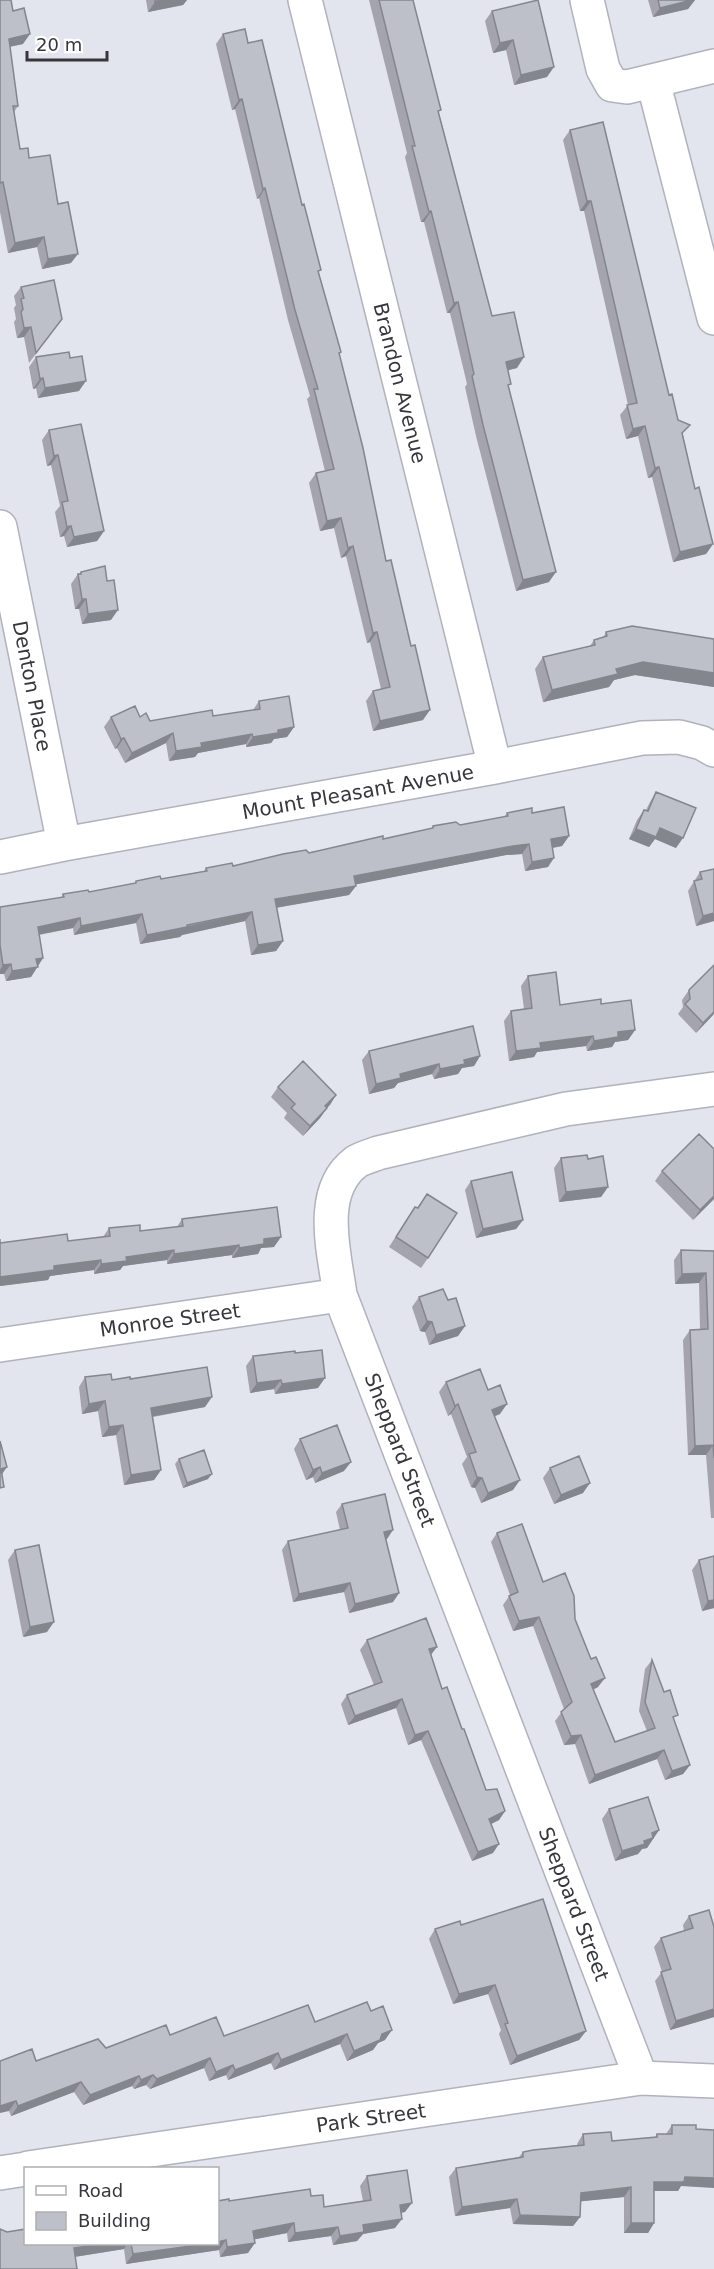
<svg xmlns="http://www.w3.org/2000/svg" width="714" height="2269" font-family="'DejaVu Sans',sans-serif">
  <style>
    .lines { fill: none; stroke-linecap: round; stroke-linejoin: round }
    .minor-casing { stroke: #b0b2bc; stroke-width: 36 }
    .minor { stroke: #fff; stroke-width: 33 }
    .wall { fill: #a3a4ad }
    .shaded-wall { fill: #84868d }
    .building { fill: #bdbfc9; stroke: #84868d; stroke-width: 1.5 }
    .labels { text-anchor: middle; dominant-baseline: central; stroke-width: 5; stroke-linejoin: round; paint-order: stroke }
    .street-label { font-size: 20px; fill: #36373b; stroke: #fff }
  </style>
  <rect width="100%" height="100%" fill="#e2e4ee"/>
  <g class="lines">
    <defs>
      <path id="minor" d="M305,0L495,767
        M587,0L603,69L612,85L627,87L714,66
        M653,81L714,318
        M0,527L64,844
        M0,857L64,844L495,767L642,738L679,737L702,743L714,750
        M0,1345L340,1295
        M641,2078L340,1295C335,1255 316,1192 356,1162C362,1158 371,1156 378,1153L566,1109L714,1089
        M28,2168L641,2078L714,2081
        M0,2173L26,2169"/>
    </defs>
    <use href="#minor" class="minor-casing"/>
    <use href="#minor" class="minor"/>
  </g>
  <path class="wall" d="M0,0L23,44L10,47L18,106L14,112L20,149L29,158L58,204L71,263L42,269L37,247L8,253L0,212Z
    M146,0H187L183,5L148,12Z
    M369,0H413L439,113L492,316L517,368L508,370V388L549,582L516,591L476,436L465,387L467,384L450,313H447L424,222H421L405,157L407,153Z
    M648,0H695L688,9L653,17Z
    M492,11L547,77L514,85L506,50L493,53L485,21Z
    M223,34L248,43L319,273L341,352L339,355L423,720L373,731L366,701L373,691L381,689L370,642L367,643L346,556L341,558L334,528L320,531L309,483L316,473L325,471L307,399L310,396L288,320L259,198L257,199L235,109L232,110L216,44Z
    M570,130L669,395L683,435L695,489L713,544L706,554L673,562L652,477L648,478L638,436L626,439L620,415L628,405L584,211H580L563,140Z
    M21,287L62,319L29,363L24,337L17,338L14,322L16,319L14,308L16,305L14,296Z
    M36,357L70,358L79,391L38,398L36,388L33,389L29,367Z
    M49,430L104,531L97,541L67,547L64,536L60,537L55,512L60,506L51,465L47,466L42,440Z
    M81,572L111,620L82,624L79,609H75L71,584L78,574H79Z
    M606,632L714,639V687L635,675L614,680L609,687L543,702L535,669L543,657L590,646L594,640L603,638Z
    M259,701L294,727L287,737L274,739L271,743L246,747V744L198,753L195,757L169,761L166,743L125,763L117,748L115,749L104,727L111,717H140L150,721L213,716L253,710Z
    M656,792L676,848L655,839L649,847L629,839L637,820L644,810H646L650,802Z
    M507,813H532L569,836L562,846L553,848L548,867L525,871L522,854L506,855L356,884V886L349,895L276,908L283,941L276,951L251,955L245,921L182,935L180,937L140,944L136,923L74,935L73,928L39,935L43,958L31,977L6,981L4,974H0V907L61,898L63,894L89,892L134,884L136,881L161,879L204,871L206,868L233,866L383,839L431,829L433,826L460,825L504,817Z
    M714,869V921L696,926L688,891L700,872Z
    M714,965V1014L696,1033L678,1014L683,1007L682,1000L689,990Z
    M528,976L560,1005L601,1004L635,1030L628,1040L615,1042L612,1047L587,1051L586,1046L537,1052L534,1057L509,1061L504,1021L511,1011L524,1009L521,986Z
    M369,1051L480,1056L474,1066L462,1068L458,1074L434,1079L432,1074L398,1083L394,1088L369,1094L362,1060Z
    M278,1087L336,1095L327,1108L320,1118L303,1136L284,1118L287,1113L271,1097Z
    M561,1158L588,1159L608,1187L601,1197L559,1202L554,1168Z
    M662,1171L714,1199L693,1220L655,1181Z
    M471,1181L523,1220L516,1229L476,1238L465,1190Z
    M427,1194L428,1258L421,1268L389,1247L408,1217L417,1208Z
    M182,1219L274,1247L261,1248L258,1254L232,1258V1255L167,1264V1260L123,1266L120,1270L94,1274V1270L50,1276L48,1280L0,1286V1239V1243L68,1241L103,1237L109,1228L140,1231L177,1227Z
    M681,1250L714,1251V1518H711L706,1455H688L683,1340L690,1330L700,1329L699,1283L675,1284L674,1260Z
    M419,1297L448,1300L465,1326L458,1336L429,1345L425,1332L420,1331L412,1307Z
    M295,1353L318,1388L275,1394L274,1389L250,1393L246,1366L253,1356Z
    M85,1377L112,1380L130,1379L205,1407L153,1417L161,1470L154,1480L124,1485L116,1435L102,1437L98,1411L82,1414L79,1387Z
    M446,1382L488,1390L500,1414L495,1416L513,1490L481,1503L475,1488L471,1487L462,1464L467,1457L451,1414L448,1416L439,1392Z
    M300,1439L344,1471L315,1483L313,1477L306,1480L294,1449Z
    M179,1459L208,1479L183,1488L175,1464Z
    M550,1468L583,1493L554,1504L543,1478Z
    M342,1504L387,1539H386L399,1593L393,1602L349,1613L344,1592L293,1602L282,1550L288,1541L340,1530L336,1512Z
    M497,1533L543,1582L575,1619L598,1687L593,1690L615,1742L647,1731L639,1711L645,1669L652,1660L690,1765L683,1774L665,1780L657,1759L589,1784L575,1744L564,1745L555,1721L564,1709L533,1626L513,1631L503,1605L510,1595L491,1542Z
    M15,1550L47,1632L23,1637L8,1560Z
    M699,1560L714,1608L702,1611L692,1570Z
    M367,1640L431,1655L442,1689L462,1729L486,1790L505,1811L499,1820L491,1824L493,1853L472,1861L421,1740L408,1745L396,1708L348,1725L341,1704L347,1695L374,1685L360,1650Z
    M609,1809L659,1830L647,1848L642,1849L638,1854L615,1861L602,1819Z
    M689,1916L714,1927V2017L670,2030L655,1981L662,1972L654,1947L661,1938L684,1931L683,1925Z
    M461,1925L586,2031L579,2040L510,2065L499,2034L501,2030L488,1994L453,2004L429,1939L435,1929Z
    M371,2011L385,2040L378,2043L373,2050L347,2061L340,2044L274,2070L271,2063L228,2080L226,2075L209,2081L204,2068L150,2089L146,2085L134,2089L132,2086L83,2105L74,2092L11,2116L9,2111L36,2061L170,2035L224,2036L315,2022Z
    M672,2125L681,2186L678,2191H654V2223L648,2233H624V2197L581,2201L580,2217L573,2226L513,2224L510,2208L455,2216L449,2177L456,2168L519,2157L523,2152L577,2145V2144L583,2134L612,2141L655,2137L657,2134H666Z
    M367,2176L405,2212L401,2213L395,2228L363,2234L357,2241L333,2245L331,2236L288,2242L287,2233L254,2239L248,2253L220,2257L219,2250L126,2264L124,2249L75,2257L26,2244H218L229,2201L311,2196L324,2207L363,2201L360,2186Z"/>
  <path class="shaded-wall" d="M167,0H187L183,5L148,12L155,2Z
    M692,0H695L688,9L653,17L660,8Z
    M30,34L23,44L2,48L9,39Z
    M513,40L506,50L493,53L500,43Z
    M554,67L547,77L514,85L521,75Z
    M242,99L235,109L232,110L239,100Z
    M265,188L259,198L257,199L263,189Z
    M587,201H591L584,211H580Z
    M431,211L424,222H421L429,212Z
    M44,237L37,247L8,253L15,243Z
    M78,254L71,263L42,269L48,259Z
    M458,302L450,313H447L454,303Z
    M31,327L24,337L17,338L24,328Z
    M524,357L517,368L498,373L506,362Z
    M43,378L36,388L33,389L40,379Z
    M86,381L79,391L38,398L45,388Z
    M645,426L638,436L626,439L633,429Z
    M58,455L51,465L47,466L54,456Z
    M659,467L652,477L648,478L655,468Z
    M341,518L334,528L320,531L327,521Z
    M71,526L64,536L60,537L67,527Z
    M104,531L97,541L67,547L74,537Z
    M713,544L706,554L673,562L680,552Z
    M353,546L346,556L341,558L348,548Z
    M556,572L549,582L516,591L523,580Z
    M82,599H86L79,609H75Z
    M118,610L111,620L82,624L88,614Z
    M377,632L370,642L367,643L373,633Z
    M643,662L714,673V687L635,675L614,680L609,687L543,702L552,690L616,669Z
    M430,710L423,720L373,731L380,721Z
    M294,727L287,737L274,739L271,743L246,747L253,737L278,730Z
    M173,733L166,743L125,763L132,753Z
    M252,734L246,744L198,753L195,757L169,761L176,751L201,743Z
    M124,738L117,748L115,749L121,739Z
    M660,828L683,838L676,848L655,839L649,847L629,839L636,829Z
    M569,836L562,846L545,849L551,839Z
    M529,844L522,854L506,855L348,886L354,876L513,846Z
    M554,858L548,867L525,871L532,862Z
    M356,886L349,895L268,909L275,899Z
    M252,912L245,921L182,935L180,937L140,944L147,935Z
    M714,913V921L696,926L703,916Z
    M142,914L136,923L74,935L81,926Z
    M80,918L73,928L31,936L38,927Z
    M283,941L276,951L251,955L258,945Z
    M43,958L31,977L6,981L12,971L36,959Z
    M11,964L4,974H0V970L3,965Z
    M714,1012L713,1015L696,1033L703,1023Z
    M635,1030L628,1040L615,1042L612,1047L587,1051L594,1041L618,1032Z
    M593,1036L586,1046L537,1052L534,1057L509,1061L516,1051L540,1043Z
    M480,1056L474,1066L462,1068L458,1074L434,1079L440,1069L464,1060Z
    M439,1064L432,1074L398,1083L394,1088L369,1094L376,1084L400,1074Z
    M336,1095L330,1105L318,1116L325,1106Z
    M327,1108L320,1118L303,1136L310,1126Z
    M608,1187L601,1197L559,1202L566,1192Z
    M714,1196V1199L693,1220L700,1210Z
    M523,1220L516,1229L476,1238L483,1229Z
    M281,1237L274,1247L261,1248L258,1254L232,1258L239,1248L264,1239Z
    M239,1245L232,1255L167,1264L174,1254Z
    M174,1250L167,1260L123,1266L120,1270L94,1274L101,1264L126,1257Z
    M101,1260L94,1270L50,1276L48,1280L0,1286V1277L54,1266Z
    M706,1273L699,1283L675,1284L682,1274Z
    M427,1321L432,1322L425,1332L420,1331Z
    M465,1326L458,1336L429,1345L436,1335Z
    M325,1378L318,1388L275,1394L282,1384Z
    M281,1380L274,1389L250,1393L257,1383Z
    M212,1397L205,1407L144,1418L151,1408Z
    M105,1401L98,1411L82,1414L89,1404Z
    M458,1404L451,1414L448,1416L455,1406Z
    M507,1404L500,1414L485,1420L492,1410Z
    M123,1425L116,1435L102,1437L109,1427Z
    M713,1445L706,1455H688L695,1446Z
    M351,1462L344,1471L315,1483L322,1473Z
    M7,1467L0,1477L1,1469Z
    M320,1467L313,1477L306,1480L313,1470Z
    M161,1470L154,1480L124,1485L131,1475Z
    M212,1474L208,1479L183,1488L187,1483Z
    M477,1477L482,1478L475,1488L471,1487Z
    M520,1480L513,1490L481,1503L488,1493Z
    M590,1483L583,1493L554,1504L561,1495Z
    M393,1530L387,1539L378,1541L384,1532Z
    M350,1583L344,1592L293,1602L299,1594Z
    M399,1593L393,1602L349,1613L355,1604Z
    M714,1600V1608L702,1611L708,1601Z
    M539,1617L533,1626L513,1631L519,1621Z
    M54,1622L47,1632L23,1637L30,1627Z
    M437,1647L430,1656L429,1649Z
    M605,1678L598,1687L585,1693L591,1684Z
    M402,1699L396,1708L348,1725L355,1716Z
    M428,1731L421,1740L408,1745L415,1735Z
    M581,1735L575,1744L564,1745L571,1736Z
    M664,1750L657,1759L589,1784L595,1775Z
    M690,1765L683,1774L665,1780L672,1771Z
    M505,1811L499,1820L483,1828L489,1819Z
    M659,1830L647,1848L642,1849L638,1854L615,1861L622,1851L652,1833Z
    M499,1844L493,1853L472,1861L478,1852Z
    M495,1985L488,1994L453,2004L459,1994Z
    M714,2009V2017L670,2030L676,2021Z
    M392,2030L385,2040L378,2043L373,2050L347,2061L354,2051L382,2034Z
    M586,2031L579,2040L510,2065L517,2056Z
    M347,2034L340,2044L274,2070L281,2060Z
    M278,2053L271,2063L228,2080L235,2070Z
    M210,2058L204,2068L150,2089L157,2079Z
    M233,2065L226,2075L209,2081L216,2072Z
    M153,2075L146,2085L134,2089L141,2080Z
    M139,2076L132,2086L83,2105L90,2095Z
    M81,2082L74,2092L11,2116L18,2106Z
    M16,2101L9,2111L0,2113V2106Z
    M685,2177L714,2178V2188L681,2186L678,2191H648L654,2182Z
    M631,2187L624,2197L575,2202L581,2193Z
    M517,2199L510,2208L455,2216L462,2207Z
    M412,2203L405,2212L393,2214L400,2205Z
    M520,2215L580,2217L573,2226L513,2224Z
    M402,2219L395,2228L363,2234L357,2241L333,2245L340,2236L363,2225Z
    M294,2223L287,2233L246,2241L253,2231Z
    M631,2223H654L648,2233H624Z
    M338,2227L331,2236L288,2242L295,2233Z
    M226,2240L219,2250L126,2264L133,2254L205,2244H218V2242Z
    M255,2243L248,2253L220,2257L227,2247Z
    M104,2244H127L124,2249L67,2258L74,2248Z"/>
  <path class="building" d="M0,0H11L13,11L24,8L30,34L9,39L18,106H13L20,149L28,148L29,158L50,155L58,204L68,202L78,254L48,259L44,237L15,243L3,182L0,183Z
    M155,0H167L155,2Z
    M379,0H413L441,110L438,111L492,316L514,312L524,357L506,362L511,384L508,385L556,572L523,580L483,425L472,376L474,374L458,302L454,303L431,211L429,212L412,146H415Z
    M538,0L554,67L521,75L513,40L500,43L492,11Z
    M658,0H692L660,8Z
    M245,29L248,43L262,40L302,205L304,204L321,270L318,271L341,352L339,353L363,448L386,561L391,560L411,646L415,645L430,710L380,721L373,691L390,687L377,632L373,633L353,546L348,548L341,518L327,521L316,473L334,469L314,389H318L295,310L265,188L263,189L242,99L239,100L223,34Z
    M603,122L669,395L672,394L678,420L690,425L682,433L695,489L699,487L713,544L680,552L659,467L655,468L645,426L633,429L627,405L637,403L591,201H587L570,130Z
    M54,280L62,319L36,353L31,327L24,328L21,312L23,309L21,299L24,298L21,287Z
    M69,352L70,358L82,356L86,381L45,388L43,378L40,379L36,357Z
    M81,424L104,531L74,537L71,526L67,527L62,502L68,501L58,455L54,456L49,430Z
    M105,566L107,581L114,580L118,610L88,614L86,599H82L78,574H81V572Z
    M632,626L714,639V673L643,662L616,669L618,674L552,690L543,657L595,645L594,640L607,636L606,632Z
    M289,696L294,727L278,730V733L253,737L252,734L201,743L202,747L176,751L173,733L132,753L124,738L121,739L111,717L135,706L140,717L146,713L150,721L212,710L213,716L260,709L259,701Z
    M656,792L696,808L683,838L660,828L656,837L636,829L644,810L648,811Z
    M564,807L569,836L551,839L554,858L532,862L529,844L513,846L354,876L356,886L275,899L283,941L258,945L252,912L187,925V927L147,935L142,914L81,926L80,918L38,927L43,958L36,959L38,967L12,971L11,964L3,965L0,945V907L64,897L63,894L88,890L89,892L136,883V881L160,876L161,879L207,871L206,868L232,863L233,866L283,854L306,850L309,853L383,836V839L433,828V826L456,822L460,825L508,816L507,813L532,808V813Z
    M714,869V913L703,916L694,881L702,879L700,872Z
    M714,965V1012L703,1023L685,1004L690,999L689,990Z
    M556,972L560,1005L601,999V1004L631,1000L635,1030L618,1032V1037L594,1041L593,1036L540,1043L541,1048L516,1051L511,1011L532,1008L528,976Z
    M473,1026L480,1056L464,1060L465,1064L440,1069L439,1064L400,1074L401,1078L376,1084L369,1051Z
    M303,1061L336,1095L325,1106L327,1108L310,1126L291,1108L295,1104L278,1087Z
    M699,1134L714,1149V1196L700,1210L662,1171Z
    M587,1155L588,1159L603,1156L608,1187L566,1192L561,1158Z
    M512,1172L523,1220L483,1229L471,1181Z
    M427,1194L457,1213L428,1258L396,1237L415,1207L418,1208Z
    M277,1207L281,1237L264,1239V1244L239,1248V1245L174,1254V1250L126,1257L127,1261L101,1264V1260L54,1266V1270L0,1277V1239V1243L67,1234L68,1241L110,1236L109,1228L140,1225V1231L183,1226L182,1219Z
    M681,1250L714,1251V1458L713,1445L695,1446L690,1330L708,1329L706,1273L682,1274Z
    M443,1289L448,1300L456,1298L465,1326L436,1335L432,1322L427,1321L419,1297Z
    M322,1350L325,1378L282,1384L281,1380L257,1383L253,1356L295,1351V1353Z
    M207,1367L212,1397L151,1408L161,1470L131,1475L123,1425L109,1427L105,1401L89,1404L85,1377L111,1374L112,1380L130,1377V1379Z
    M480,1369L488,1390L500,1385L507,1404L492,1410L520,1480L488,1493L482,1478L477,1477L469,1454L476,1452L458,1404L455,1406L446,1382Z
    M337,1425L351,1462L322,1473L320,1467L313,1470L300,1439Z
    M0,1441L7,1467L1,1469L4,1487L0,1488Z
    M204,1450L212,1474L187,1483L179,1459Z
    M579,1456L590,1483L561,1495L550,1468Z
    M385,1494L393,1530L384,1532L399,1593L355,1604L350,1583L299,1594L288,1541L348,1528L342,1504Z
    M522,1524L543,1582L565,1573L574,1596L575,1619L591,1659L596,1657L605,1678L591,1684L615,1742L655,1728L645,1702L652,1660L664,1692L670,1690L678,1715L673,1717L690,1765L672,1771L664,1750L595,1775L581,1735L571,1736L561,1712L572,1702L539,1617L519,1621L509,1596L518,1592L497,1533Z
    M39,1545L54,1622L30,1627L15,1550Z
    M714,1556V1600L708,1601L699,1560Z
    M426,1618L437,1647L429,1649L442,1689L447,1687L462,1729H464L486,1790L497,1789L505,1811L489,1819L499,1844L478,1852L428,1731L415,1735L402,1699L355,1716L347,1695L382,1682L367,1640Z
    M648,1797L659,1830L652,1833L653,1838L644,1841L645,1844L622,1851L609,1809Z
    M543,1899L586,2031L517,2056L505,2024L508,2023L495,1985L459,1994L435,1929L460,1921L461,1925Z
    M709,1910L714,1927V2009L676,2021L661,1972L671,1969L661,1938L693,1928L689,1916Z
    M367,2002L371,2011L383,2006L392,2030L382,2034L380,2040L354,2051L347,2034L281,2060L278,2053L235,2070L233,2065L216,2072L210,2058L157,2079L153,2075L141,2080L139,2076L90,2095L81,2082L18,2106L16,2101L0,2106V2061L32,2049L36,2061L98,2039L106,2048L166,2025L170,2035L216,2017L224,2036L308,2005L315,2022Z
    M672,2125H696V2129L714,2130V2178L685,2177L684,2182H654V2223H631V2187L581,2193L580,2217L520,2215L517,2199L462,2207L456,2168L523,2157V2152L533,2150L584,2145L583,2134L611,2132L612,2141L657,2137V2134H672Z
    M407,2170L412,2203L400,2205L402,2219L363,2225L364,2232L340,2236L338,2227L295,2233L294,2223L253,2231L255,2243L227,2247L226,2240L218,2242V2201L229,2199V2201L310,2189L311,2196L323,2195L324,2207L371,2200L367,2176Z
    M0,2229L7,2232L26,2229V2244H104L74,2248L77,2269H0Z
    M131,2244H205L133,2254Z"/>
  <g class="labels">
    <g class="street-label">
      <text transform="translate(400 383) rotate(76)">Brandon Avenue</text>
      <text transform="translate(32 686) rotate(79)">Denton Place</text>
      <text transform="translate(358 792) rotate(-10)">Mount Pleasant Avenue</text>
      <text transform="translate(170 1320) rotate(-8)">Monroe Street</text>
      <text transform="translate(400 1450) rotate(69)">Sheppard Street</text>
      <text transform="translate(574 1904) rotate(69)">Sheppard Street</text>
      <text transform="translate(371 2118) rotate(-8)">Park Street</text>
    </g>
  </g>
  <rect x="24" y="2167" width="195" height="78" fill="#ffffff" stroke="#afafb1" stroke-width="1.5"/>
  <rect x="36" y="2186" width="30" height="9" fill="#ffffff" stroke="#afafb1" stroke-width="1.5"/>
  <text x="78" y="2197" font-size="18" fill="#36373b">Road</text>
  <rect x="36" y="2212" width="30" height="18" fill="#bdbfc9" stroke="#afafb1" stroke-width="1.5"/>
  <text x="78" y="2227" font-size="18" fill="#36373b">Building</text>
  <path d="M27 51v9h80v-9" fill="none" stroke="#36373b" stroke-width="3"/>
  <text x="36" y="51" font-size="18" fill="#36373b" stroke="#ffffff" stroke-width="4.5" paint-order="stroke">20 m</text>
</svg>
